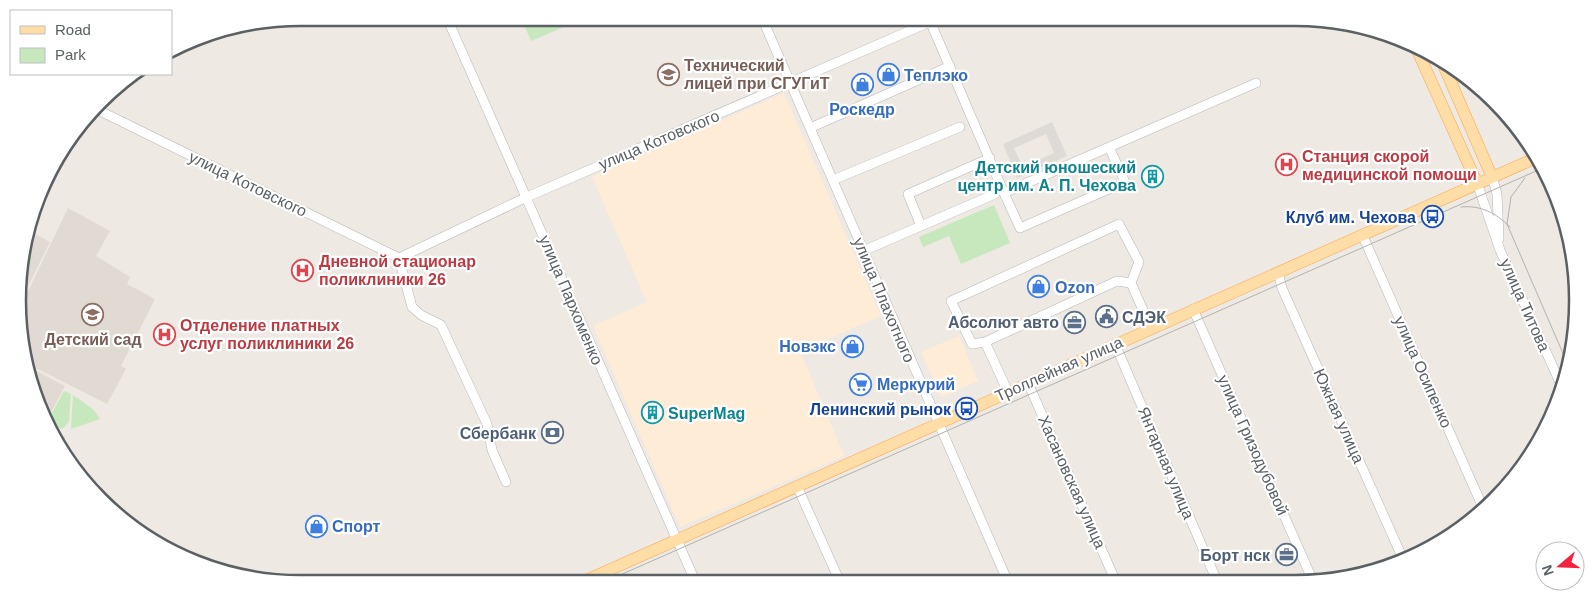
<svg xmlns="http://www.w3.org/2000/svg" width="1595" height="601" font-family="Helvetica,sans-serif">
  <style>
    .commercial { fill: #ffecd6 }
    .industrial { fill: #dedbd6 }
    .education { fill: #e0dad2 }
    .green { fill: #c6e8bc }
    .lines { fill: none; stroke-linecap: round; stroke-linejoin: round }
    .minor-casing { stroke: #b3b7ba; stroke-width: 10 }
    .major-casing { stroke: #fba54e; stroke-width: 12 }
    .minor { stroke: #fff; stroke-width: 9 }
    .major { stroke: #ffdda6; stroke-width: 11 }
    .tram { stroke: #b1b2b3; stroke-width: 1 }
    .labels { text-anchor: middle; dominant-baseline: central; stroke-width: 4.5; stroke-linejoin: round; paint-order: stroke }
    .education-label { font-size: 16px; font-weight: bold; fill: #785e54; stroke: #fff; text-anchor: start }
    .shop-label { font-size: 16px; font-weight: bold; fill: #366cbe; stroke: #fff; text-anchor: start }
    .street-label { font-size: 16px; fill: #5a6064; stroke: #fff }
    .health-label { font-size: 16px; font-weight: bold; fill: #be3a42; stroke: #fff; text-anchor: start }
    .culture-label { font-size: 16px; font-weight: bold; fill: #0d838f; stroke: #fff; text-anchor: end }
    .transit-label { font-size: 16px; font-weight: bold; fill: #164399; stroke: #fff; text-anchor: end }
    .service-label { font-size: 16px; font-weight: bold; fill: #4e5e75; stroke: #fff; text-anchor: end }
    .rim { fill: none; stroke: #5a6064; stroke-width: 2.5 }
  </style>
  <rect width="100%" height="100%" fill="#eee9e2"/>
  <path class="commercial" d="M784,93L881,316L800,351L844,456L680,527L593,326L647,302L592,177Z
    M959,336L978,381L941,397L921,352Z"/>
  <path class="industrial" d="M1052,122L1067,156L1035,170L1032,163L1054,153L1046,134L1014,148L1026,174L1017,178L1003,144Z"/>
  <path class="education" d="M68,208L110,231L96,256L130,277L127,284L155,299L121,366L126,369L107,404L26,363L23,356L21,306Z
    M31,232L50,242L21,300L20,263Z
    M27,366L65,386L51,412L47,414Z"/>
  <path class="green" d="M521,18H585L531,41Z
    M994,205L1010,243L961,264L949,236L923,247L919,237Z
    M28,240C36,254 33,268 20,278V263Z
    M64,391L71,394L69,421L64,428L56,429V432L65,437V441L60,445L48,415L52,413Z
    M73,395L93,409L100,419L71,429Z"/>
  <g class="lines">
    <defs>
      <path id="minor" d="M447,18L696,583
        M762,18L1008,582
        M930,21L1004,193L1256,83
        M96,109L399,258
        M810,128L950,66
        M1492,177L1497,194L1499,239
        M833,180L960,127
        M1477,183L1500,250L1562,387
        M1004,193L1020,228L1125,182L1109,147
        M921,226L908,194L990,158
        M1362,234L1484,510
        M863,251L995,194
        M399,258L527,197L939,18
        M399,258L412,307L421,315L441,325L487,424L492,450L506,482
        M1278,272L1282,288L1403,559
        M1193,309L1313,581
        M985,342L972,344L951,301L1119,224L1139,262L1131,283
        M1115,344L1217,581
        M1028,383L1116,582
        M1008,392L985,342L1117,281L1131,283L1151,328
        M797,486L840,582"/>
      <path id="major" d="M1418,52L1477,183
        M1443,64L1492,177
        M580,583L1538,157"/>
    </defs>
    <use href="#minor" class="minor-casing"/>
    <use href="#major" class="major-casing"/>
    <use href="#minor" class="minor"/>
    <use href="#major" class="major"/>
    <path class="tram" d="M1525,178L1511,197L1507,224L1568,365
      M1461,207C1481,205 1496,213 1510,227
      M602,583L1543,168"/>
  </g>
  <defs>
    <symbol id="school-ring" viewBox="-11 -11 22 22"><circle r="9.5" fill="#fff" stroke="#8d6e63" stroke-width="1.5"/><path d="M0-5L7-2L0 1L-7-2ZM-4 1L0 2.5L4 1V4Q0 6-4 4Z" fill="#8d6e63"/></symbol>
    <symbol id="shop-ring" viewBox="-11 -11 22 22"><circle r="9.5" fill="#fff" stroke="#3f7fe0" stroke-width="1.5"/><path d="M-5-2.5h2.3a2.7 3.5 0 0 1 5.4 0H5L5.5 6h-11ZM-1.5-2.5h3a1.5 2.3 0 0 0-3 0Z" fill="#3f7fe0"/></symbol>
    <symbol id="hospital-ring" viewBox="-11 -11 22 22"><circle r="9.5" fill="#fff" stroke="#e0444e" stroke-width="1.5"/><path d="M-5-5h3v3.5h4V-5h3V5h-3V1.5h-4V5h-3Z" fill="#e0444e"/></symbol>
    <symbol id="building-ring" viewBox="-11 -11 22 22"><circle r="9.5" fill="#fff" stroke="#0f9aa8" stroke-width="1.5"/><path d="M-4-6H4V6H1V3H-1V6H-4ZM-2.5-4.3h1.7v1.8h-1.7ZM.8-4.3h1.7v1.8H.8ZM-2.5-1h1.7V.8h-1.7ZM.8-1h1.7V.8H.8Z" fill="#0f9aa8"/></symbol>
    <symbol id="bus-ring" viewBox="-11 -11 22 22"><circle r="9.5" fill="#fff" stroke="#1a4fb4" stroke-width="1.5"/><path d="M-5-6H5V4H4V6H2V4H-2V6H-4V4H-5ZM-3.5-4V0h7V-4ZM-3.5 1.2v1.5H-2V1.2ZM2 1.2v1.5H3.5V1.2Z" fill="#1a4fb4"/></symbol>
    <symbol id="civic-ring" viewBox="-11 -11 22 22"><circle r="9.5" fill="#fff" stroke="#5c6f8a" stroke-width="1.5"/><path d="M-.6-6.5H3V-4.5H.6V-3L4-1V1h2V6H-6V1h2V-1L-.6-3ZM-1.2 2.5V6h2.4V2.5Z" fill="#5c6f8a"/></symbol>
    <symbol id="office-ring" viewBox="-11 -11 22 22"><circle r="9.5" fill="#fff" stroke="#5c6f8a" stroke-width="1.5"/><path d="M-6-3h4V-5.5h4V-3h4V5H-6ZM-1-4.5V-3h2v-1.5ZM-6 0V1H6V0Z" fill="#5c6f8a"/></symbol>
    <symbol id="supermarket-ring" viewBox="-11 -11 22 22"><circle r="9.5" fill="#fff" stroke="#3f7fe0" stroke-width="1.5"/><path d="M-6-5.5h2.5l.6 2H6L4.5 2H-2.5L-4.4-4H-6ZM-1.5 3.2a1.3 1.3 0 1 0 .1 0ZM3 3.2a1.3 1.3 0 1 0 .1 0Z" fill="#3f7fe0"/></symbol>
    <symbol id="bank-ring" viewBox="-11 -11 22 22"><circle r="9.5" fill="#fff" stroke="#5c6f8a" stroke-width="1.5"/><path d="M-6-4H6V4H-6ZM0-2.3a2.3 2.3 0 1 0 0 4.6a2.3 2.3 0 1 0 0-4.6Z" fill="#5c6f8a"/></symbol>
  </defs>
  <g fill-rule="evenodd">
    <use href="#school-ring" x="656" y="62" width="25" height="25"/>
    <use href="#shop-ring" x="876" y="62" width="25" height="25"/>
    <use href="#shop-ring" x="850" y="72" width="25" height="25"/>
    <use href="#hospital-ring" x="1274" y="152" width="25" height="25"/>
    <use href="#building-ring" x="1140" y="164" width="25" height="25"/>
    <use href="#bus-ring" x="1420" y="204" width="25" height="25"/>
    <use href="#hospital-ring" x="290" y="258" width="25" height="25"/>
    <use href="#shop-ring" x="1026" y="274" width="25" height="25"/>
    <use href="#school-ring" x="80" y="302" width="25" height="25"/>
    <use href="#civic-ring" x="1094" y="304" width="25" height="25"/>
    <use href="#office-ring" x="1062" y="310" width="25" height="25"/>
    <use href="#hospital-ring" x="152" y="322" width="25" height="25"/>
    <use href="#shop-ring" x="840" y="334" width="25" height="25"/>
    <use href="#supermarket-ring" x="848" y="372" width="25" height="25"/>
    <use href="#bus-ring" x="954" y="396" width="25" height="25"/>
    <use href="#building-ring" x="640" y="400" width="25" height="25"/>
    <use href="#bank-ring" x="540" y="420" width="25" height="25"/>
    <use href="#shop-ring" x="304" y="514" width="25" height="25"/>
    <use href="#office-ring" x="1274" y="542" width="25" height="25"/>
  </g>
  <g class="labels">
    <g class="education-label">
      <text x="684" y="65">Технический<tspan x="684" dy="18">лицей при СГУГиТ</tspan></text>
      <text x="93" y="339" text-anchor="middle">Детский сад</text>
    </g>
    <g class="shop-label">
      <text x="904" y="75">Теплэко</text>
      <text x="862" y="109" text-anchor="middle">Роскедр</text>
      <text x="1055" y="287">Ozon</text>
      <text x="836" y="346" text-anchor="end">Новэкс</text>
      <text x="877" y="384">Меркурий</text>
      <text x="332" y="526">Спорт</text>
    </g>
    <g class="street-label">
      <text transform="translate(659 140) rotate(-23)">улица Котовского</text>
      <text transform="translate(248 184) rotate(26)">улица Котовского</text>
      <text transform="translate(571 300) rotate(67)">улица Пархоменко</text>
      <text transform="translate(884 300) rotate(67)">улица Плахотного</text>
      <text transform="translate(1525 305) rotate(66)">улица Титова</text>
      <text transform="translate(1059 369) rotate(-24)">Троллейная улица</text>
      <text transform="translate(1423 372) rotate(66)">улица Осипенко</text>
      <text transform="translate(1339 416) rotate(66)">Южная улица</text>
      <text transform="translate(1253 445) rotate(66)">улица Гризодубовой</text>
      <text transform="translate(1166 463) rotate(67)">Янтарная улица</text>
      <text transform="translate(1072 482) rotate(66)">Хасановская улица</text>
    </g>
    <g class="health-label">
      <text x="1302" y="156">Станция скорой<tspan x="1302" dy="18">медицинской помощи</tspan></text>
      <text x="319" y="261">Дневной стационар<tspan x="319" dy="18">поликлиники 26</tspan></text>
      <text x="180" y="325">Отделение платных<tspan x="180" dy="18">услуг поликлиники 26</tspan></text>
    </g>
    <g class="culture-label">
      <text x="1136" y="167">Детский юношеский<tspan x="1136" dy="18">центр им. А. П. Чехова</tspan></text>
      <text x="668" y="413" text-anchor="start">SuperMag</text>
    </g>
    <g class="transit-label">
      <text x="1416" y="217">Клуб им. Чехова</text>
      <text x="951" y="409">Ленинский рынок</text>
    </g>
    <g class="service-label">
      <text x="1122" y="317" text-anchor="start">СДЭК</text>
      <text x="1059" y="322">Абсолют авто</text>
      <text x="536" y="433">Сбербанк</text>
      <text x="1270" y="555">Борт нск</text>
    </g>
  </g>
  <path d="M0 0H1595V601H0ZM300 26H1295A274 274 0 0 1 1569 300V301A274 274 0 0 1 1295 575H300A274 274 0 0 1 26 301V300A274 274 0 0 1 300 26Z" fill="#fff" fill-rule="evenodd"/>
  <path class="rim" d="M300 26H1295A274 274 0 0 1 1569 300V301A274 274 0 0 1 1295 575H300A274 274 0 0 1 26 301V300A274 274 0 0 1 300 26Z"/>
  <rect x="10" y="10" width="162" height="65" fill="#ffffff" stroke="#bdbfc1"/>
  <rect x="20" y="26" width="25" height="8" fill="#ffdda6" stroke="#bdbfc1"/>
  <text x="55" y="35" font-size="15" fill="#5a6064">Road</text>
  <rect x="20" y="48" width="25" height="15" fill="#c6e8bc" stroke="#bdbfc1"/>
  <text x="55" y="60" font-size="15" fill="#5a6064">Park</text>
  <g transform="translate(1560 566) rotate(251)"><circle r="24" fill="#ffffff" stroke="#bdbfc1"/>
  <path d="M0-4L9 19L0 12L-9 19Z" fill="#f5213f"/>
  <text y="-8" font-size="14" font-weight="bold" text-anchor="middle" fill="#5a6064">N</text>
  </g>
</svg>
